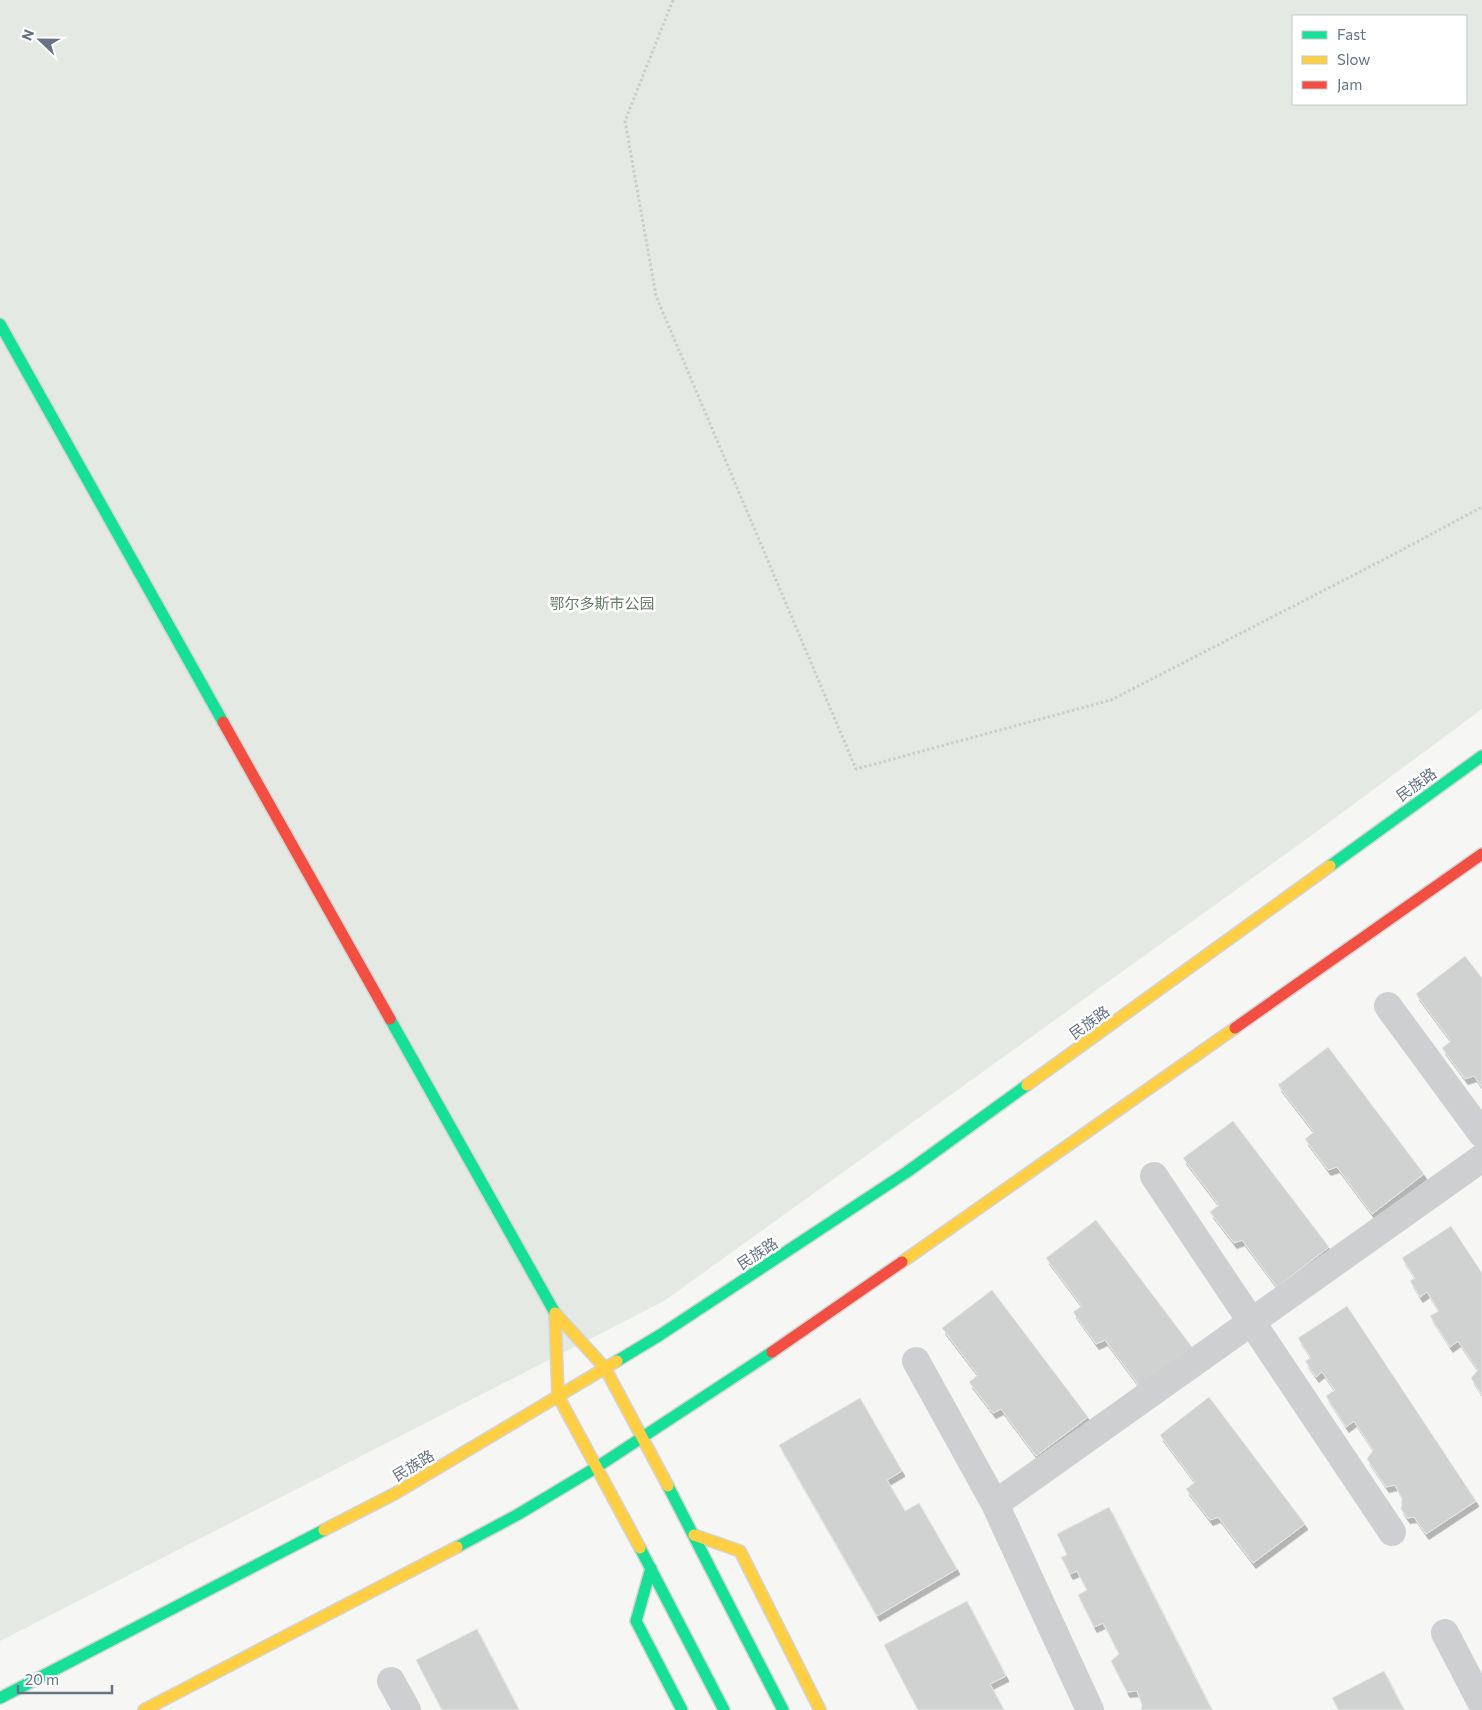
<svg xmlns="http://www.w3.org/2000/svg" width="1482" height="1710" font-family="Commissioner,'Noto Sans SC',sans-serif">
  <style>
    .green { fill: #e5e9e3; fill-rule: evenodd }
    .building { fill: #d0d2d2; stroke: #e6e6e5; filter: url(#shadow) }
    .lines { fill: none; stroke-linecap: round; stroke-linejoin: round }
    .fast-casing { stroke: #d3d4d4; stroke-width: 14 }
    .slow-casing { stroke: #d3d4d4; stroke-width: 14 }
    .jam-casing { stroke: #d3d4d4; stroke-width: 14 }
    .path { stroke: #cccccd; stroke-width: 3; stroke-dasharray: 2.5 2.5; stroke-linecap: butt }
    .street { stroke: #cecfd0; stroke-width: 28 }
    .fast { stroke: #16e098; stroke-width: 11 }
    .slow { stroke: #ffcf43; stroke-width: 11 }
    .jam { stroke: #f24e42; stroke-width: 11 }
    .labels { text-anchor: middle; dominant-baseline: central; stroke-width: 5; stroke-linejoin: round; paint-order: stroke }
    .park-label { font-size: 15px; fill: #667c65; stroke: #fff }
    .street-label { font-size: 15px; fill: #667385; stroke: #fff }
  </style>
  <defs>
    <filter id="shadow"><feDropShadow dx="3" dy="5.5" stdDeviation="0" flood-color="#0004"/></filter>
  </defs>
  <rect width="100%" height="100%" fill="#f6f6f5"/>
  <path class="green" d="M0,0H1482V709L1308,838L664,1301L0,1641ZM1293,16H1466V104H1293Z"/>
  <path class="building" d="M1465,956L1482,978V1087L1474,1076L1465,1079L1442,1048L1451,1041L1416,994Z
    M1328,1047L1424,1174L1372,1214L1337,1167L1328,1170L1305,1139L1314,1132L1278,1085Z
    M1233,1121L1329,1247L1277,1287L1242,1240L1234,1243L1210,1212L1219,1205L1183,1158Z
    M1096,1220L1192,1347L1140,1387L1105,1340L1096,1344L1073,1312L1082,1306L1046,1258Z
    M1451,1226L1482,1273V1395L1471,1378L1478,1370L1458,1341L1450,1347L1430,1316L1439,1311L1427,1292L1420,1297L1410,1281L1415,1278L1402,1258Z
    M992,1290L1088,1417L1036,1456L1001,1409L993,1413L969,1382L978,1375L942,1328Z
    M1347,1306L1476,1501L1426,1534L1414,1517L1407,1518L1401,1509L1402,1499L1395,1485L1386,1487L1367,1459L1373,1450L1354,1421L1346,1427L1326,1396L1335,1390L1322,1372L1316,1377L1305,1361L1311,1358L1298,1338Z
    M1209,1397L1305,1524L1253,1563L1218,1517L1210,1520L1186,1489L1195,1482L1160,1435Z
    M860,1398L902,1471L887,1480L905,1511L919,1503L957,1569L877,1616L779,1445Z
    M1109,1507L1212,1710H1141L1142,1705L1137,1691L1127,1692L1111,1661L1119,1654L1103,1623L1094,1627L1078,1595L1087,1590L1077,1571L1070,1574L1061,1557L1067,1555L1057,1534Z
    M967,1601L1006,1676L990,1684L1004,1710H918L884,1645Z
    M477,1629L519,1710H442L416,1660Z
    M1384,1671L1404,1710H1339L1332,1698Z"/>
  <g class="lines">
    <defs>
      <path id="fast" d="M0,324L223,722
        M1330,866L1482,756
        M390,1019L555,1313
        M617,1361L660,1335L907,1172L1027,1085
        M668,1486L783,1710
        M457,1547L517,1515L597,1467L772,1352
        M640,1548L724,1710
        M651,1568L636,1621L682,1710
        M0,1698L324,1530"/>
      <path id="slow" d="M1027,1085L1330,866
        M902,1262L1235,1028
        M555,1313L605,1368L668,1486
        M555,1313L558,1396L640,1548
        M324,1530L396,1493L617,1361
        M694,1535L740,1551L820,1710
        M144,1710L457,1547"/>
      <path id="jam" d="M223,722L390,1019
        M1235,1028L1482,854
        M772,1352L902,1262"/>
    </defs>
    <use href="#fast" class="fast-casing"/>
    <use href="#slow" class="slow-casing"/>
    <use href="#jam" class="jam-casing"/>
    <path class="path" d="M673,0L625,121L656,296L856,769L1111,700L1381,561L1482,507"/>
    <path class="street" d="M1388,1006L1482,1134
      M1154,1176L1392,1532
      M916,1361L995,1504
      M1445,1633L1482,1704
      M391,1681L407,1710
      M1090,1710L995,1504L1482,1158"/>
    <use href="#fast" class="fast"/>
    <use href="#slow" class="slow"/>
    <use href="#jam" class="jam"/>
  </g>
  <g class="labels">
    <g class="park-label">
      <text x="602" y="603">鄂尔多斯市公园</text>
    </g>
    <g class="street-label">
      <text transform="translate(1416 784) rotate(-36)">民族路</text>
      <text transform="translate(1089 1022) rotate(-36)">民族路</text>
      <text transform="translate(757 1253) rotate(-33)">民族路</text>
      <text transform="translate(413 1465) rotate(-31)">民族路</text>
    </g>
  </g>
  <rect x="1292" y="15" width="175" height="90" fill="#ffffff" stroke="#c2c7ce"/>
  <rect x="1302" y="31" width="25" height="8" fill="#16e098" stroke="#c2c7ce"/>
  <text x="1337" y="40" font-size="15" fill="#667385">Fast</text>
  <rect x="1302" y="56" width="25" height="8" fill="#ffcf43" stroke="#c2c7ce"/>
  <text x="1337" y="65" font-size="15" fill="#667385">Slow</text>
  <rect x="1302" y="81" width="25" height="8" fill="#f24e42" stroke="#c2c7ce"/>
  <text x="1337" y="90" font-size="15" fill="#667385">Jam</text>
  <g transform="translate(40 40) rotate(292)" stroke="#ffffff" stroke-width="4" paint-order="stroke">
  <path d="M0-4L9 19L0 12L-9 19Z" fill="#667385"/>
  <text y="-8" font-size="14" font-weight="bold" text-anchor="middle" fill="#667385">N</text>
  </g>
  <path d="M18 1685v8h94v-8" fill="none" stroke="#667385" stroke-width="2.5"/>
  <text x="25" y="1685" font-size="15" fill="#667385" stroke="#ffffff" stroke-width="4" paint-order="stroke">20 m</text>
</svg>
